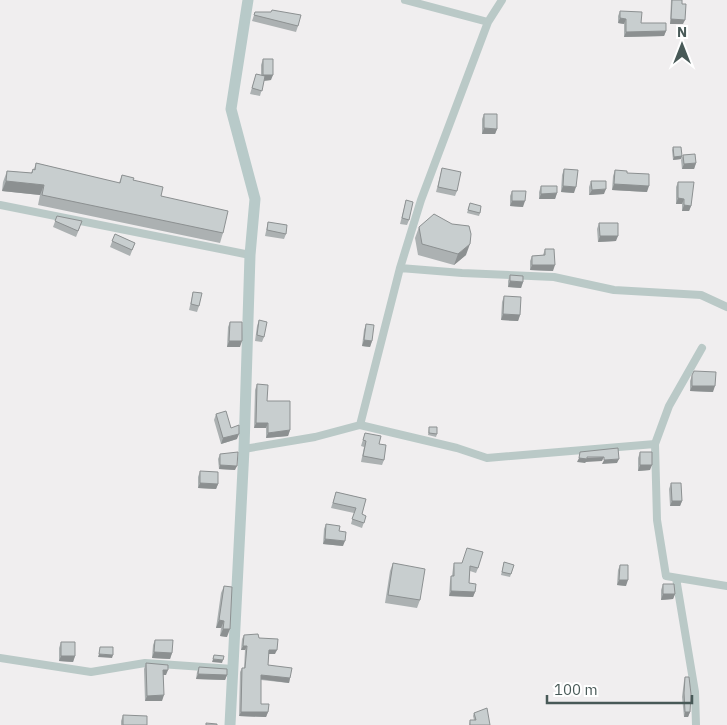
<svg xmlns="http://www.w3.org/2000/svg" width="727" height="725" font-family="'IBM Plex Sans',sans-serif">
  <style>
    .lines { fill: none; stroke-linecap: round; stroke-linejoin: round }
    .street { stroke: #bac9c7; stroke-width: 8 }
    .secondary { stroke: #b8cac9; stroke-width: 11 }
    .wall { fill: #acb1b2 }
    .shaded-wall { fill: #8c9091 }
    .building { fill: #c8cecf; stroke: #8c9091 }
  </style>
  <rect width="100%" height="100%" fill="#f0eeef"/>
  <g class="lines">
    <path class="street" d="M405,0L488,22
      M0,205L250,255
      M400,268L421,200L488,22L502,0
      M727,307L701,295L614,290L554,277L462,273L400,268L360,425L457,448L487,458L655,444L657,520L666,576L727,586
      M655,444L669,406L702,348
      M244,449L315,437L360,425
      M676,578L695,692L696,725
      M0,658L91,672L145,663L233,669"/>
    <path class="secondary" d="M230,725L244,449L250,255L255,199L231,109L248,0"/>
  </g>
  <path class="wall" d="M671,0H682L683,24H670Z
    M620,11L641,23L666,31L664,36L624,37V24L618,23V16Z
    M255,12L298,26L296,32L252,21Z
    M263,59L271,80L264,81L260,96L250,94L256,74L261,75V65Z
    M484,114L497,129L495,134H482V119Z
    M673,147L682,156L681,159L673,160L672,150Z
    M683,155L696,163L694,169H682L681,160Z
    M36,163L119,183L122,175L133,180L223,233L220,243L38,205L40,195L2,191L3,182L7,171L31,173L33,169H34Z
    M442,168L457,191L455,196L436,192Z
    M564,169L574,193L561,192L562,175Z
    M615,170L627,173L647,192L612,190L613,176Z
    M591,181L604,194L589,195V187Z
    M678,182L691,206L689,211H682V204H676V187Z
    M541,186L557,193L555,199H539V192Z
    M512,191L523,207L510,206V196Z
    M406,200L409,220L407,225L400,224Z
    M469,206L480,213L479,216L467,213Z
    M57,216L80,227L76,237L53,227Z
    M268,222L286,234L284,239L265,236Z
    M599,223L616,241L598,242L597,229Z
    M419,227L466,255L454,265L418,255L415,238Z
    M115,234L135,243L130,256L110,247Z
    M545,249L553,271L530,270V261L532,256L543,255Z
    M510,275L523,282L521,288L508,287V281Z
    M193,292L199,306L197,312L189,310Z
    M504,296L520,315L518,321L501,320L502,302Z
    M259,320L264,337L262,342L255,341L257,326Z
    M230,322L240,347H227L228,327Z
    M366,324L372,341L370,347L362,346L364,330Z
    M692,375L713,392L690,391V381Z
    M257,384L267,401L290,430L288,436L266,438V428H254L255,390Z
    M216,414L231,428L237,439L221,444L214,420Z
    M429,427L437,434L436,437L428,435Z
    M365,433L384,460L382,465L361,462L364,447L361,446Z
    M640,452L650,470L638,471V458Z
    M220,454L235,470L219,469L218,459Z
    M200,471L218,484L216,489L198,488V477Z
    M671,483L682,501L680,506H670L669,489Z
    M336,492L366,499L362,514L366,516L362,528L351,524L354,513L331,508Z
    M326,524L343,546L323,544L324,529Z
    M504,562L514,565L510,577L501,575Z
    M393,563L420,600L417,608L385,603L390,571Z
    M454,563H462L478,568L476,573L470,571L469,583L475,592L473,597L449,596L450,581L451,576H452L453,568Z
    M620,565L626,586L617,585L618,570Z
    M663,584L675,594L673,599L661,600V590Z
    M224,586L227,637L220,636L221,628H216L221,593Z
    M244,635L259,638L275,654H269L268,665L290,678L289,683L261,680V704L268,712L266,717L239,716L240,672L242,668H244L245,650H241L242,639Z
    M155,640L172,653L170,659L152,658L153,645Z
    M61,642L75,656L73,662L59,661V648Z
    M146,663L166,675H163L162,701H145L144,669Z
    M199,667L227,675L225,680L196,679L197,672Z
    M685,677L690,712L688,717H684L682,697L684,681Z
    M474,713L490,725H469L470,720H474L473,716Z
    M123,715L147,725H121V721Z"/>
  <path class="shaded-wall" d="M620,18L626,19L624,24L618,23Z
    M671,19L685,20L683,24H670Z
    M666,31L664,36L624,37L626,32Z
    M263,75H273L271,80L261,81Z
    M484,128L497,129L495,134H482Z
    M682,156L681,159L673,160L674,157Z
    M696,163L694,169H682L684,164Z
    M6,181L44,185L40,195L2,191Z
    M614,184L649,186L647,192L612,190Z
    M563,186L576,187L574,193L561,192Z
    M606,189L604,194L589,195L592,190Z
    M557,193L555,199H539L541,194Z
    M678,198L684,199L682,204H676Z
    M512,201H525L523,207L510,206Z
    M684,205L691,206L689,211H682Z
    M600,236H618L616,241L598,242Z
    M470,244L466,255L454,265L458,254Z
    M532,265H555L553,271L530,270Z
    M510,281L523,282L521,288L508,287Z
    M503,314L520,315L518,321L501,320Z
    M364,340L372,341L370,347L362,346Z
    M229,341H242L240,347H227Z
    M692,386H715L713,392L690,391Z
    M256,423H268L266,428H254Z
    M290,430L288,436L266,438L268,433Z
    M239,434L237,439L221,444L223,438Z
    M604,457L602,461L586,462L585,463L577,462L579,458Z
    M619,459L617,463L602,464L604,460Z
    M220,465L237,466L235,470L219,469Z
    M640,465H652L650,470L638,471Z
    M200,483L218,484L216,489L198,488Z
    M672,501H682L680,506H670Z
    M325,539L345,541L343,546L323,544Z
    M619,580H628L626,586L617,585Z
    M451,591L475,592L473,597L449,596Z
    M663,594H675L673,599L661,600Z
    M219,620L224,621L221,628H216Z
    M223,629H230L227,637L220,636Z
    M243,646H247L245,650H241Z
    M269,650H277L275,654H267Z
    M154,652L172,653L170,659L152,658Z
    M99,654L113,655L112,658L98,657Z
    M61,656H75L73,662L59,661Z
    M213,659L223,660L222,663L212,662Z
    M163,670H168L166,675H161Z
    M198,674L227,675L225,680L196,679Z
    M261,675L290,678L289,683L260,679Z
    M164,695L162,701H145L147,696Z
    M241,712H268L266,717L239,716Z
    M685,712H690L688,717H684Z"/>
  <path class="building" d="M672,0H682V4H686L685,20L671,19Z
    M272,10L301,15L298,26L254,15L255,12H271Z
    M620,11L642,12L641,23H666V31L626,32V19L620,18Z
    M263,59H273V75H263Z
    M256,74L265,76L262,91L252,88Z
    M484,114H497V129L484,128Z
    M673,147H681L682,156L674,157Z
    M695,154L696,163L684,164L683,155Z
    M36,163L120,183L122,175L134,178L133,180L163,187L161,196L228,211L223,233L42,195L44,185L6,181L7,171L32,173L33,169L35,170Z
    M442,168L461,172L457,191L438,187Z
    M564,169L578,170L576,187L563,186Z
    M615,170L627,171V173L649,174V186L614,184Z
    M591,181H606V189L592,190Z
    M678,182H694L691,206L684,205V199L678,198Z
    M541,186H557V193L541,194Z
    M512,191H526L525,201H512Z
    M406,200L413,202L409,220L402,218Z
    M470,203L481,206L480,213L468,210Z
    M434,214L452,224L469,226L471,234L470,244L458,254L422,244L419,227Z
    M57,216L82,221L78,231L55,221Z
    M268,222L287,225L286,234L267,230Z
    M599,223H618V236H600Z
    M115,234L135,243L132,250L112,241Z
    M545,249H554L555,265H532V256L545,255Z
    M510,275L523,276V282L510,281Z
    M193,292L202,293L199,306L191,304Z
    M504,296L521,297L520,315L503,314Z
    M259,320L267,322L264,337L257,335Z
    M230,322H242V341H229Z
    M366,324L374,325L372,341L364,340Z
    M694,371L716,372L715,386H692V375Z
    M257,384L268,385L267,401H290V430L268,433V423H256Z
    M226,411L231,428L239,425V434L223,438L216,414Z
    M429,427H437V434L429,433Z
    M365,433L381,436L379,444L386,445L384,460L363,456L366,441L363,440Z
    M618,448L619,459L604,460V457H587V459L579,458L580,452Z
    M238,452L237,466L220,465V454Z
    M640,452H652V465H640Z
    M200,471L218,472V484L200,483Z
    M671,483H681L682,501H672Z
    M336,492L366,499L362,514L366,516L364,523L352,519L356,508L333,503Z
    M326,524L340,526L339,531L346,532L345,541L325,539Z
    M467,548L483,552L478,568L470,566L469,583L476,584L475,592L451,591V576H454V563H462Z
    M504,562L514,565L511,574L502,572Z
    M393,563L425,569L420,600L388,595Z
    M620,565H628V580H619Z
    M663,584H674L675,594H663Z
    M224,586L232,587L230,629H223L224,621L219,620Z
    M258,634L259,638L278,639L277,650H269L268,665L292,668L290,678L261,675V704H269L268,712H241L242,668H245L247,646H243L244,635Z
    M155,640H173L172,653L154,652Z
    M61,642H75V656H61Z
    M100,647H113V655L99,654Z
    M214,655L224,656L223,660L213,659Z
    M146,663L168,665V670H163L164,695L147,696Z
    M199,667L227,669V675L198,674Z
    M685,677H689L691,694L690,712H685L684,693Z
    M487,708L490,725H470V720H476L474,713Z
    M123,715L147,716V725H123Z
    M206,723L217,724V725H206Z"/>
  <g transform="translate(682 45)" stroke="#ffffff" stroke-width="4" paint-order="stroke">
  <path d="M0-4L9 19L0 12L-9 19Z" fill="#485957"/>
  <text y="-8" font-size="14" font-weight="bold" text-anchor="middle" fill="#485957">N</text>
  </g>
  <path d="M547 695v8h145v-8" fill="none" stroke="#485957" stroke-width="2.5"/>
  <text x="554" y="695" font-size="15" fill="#485957" stroke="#ffffff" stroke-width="4" paint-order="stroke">100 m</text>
</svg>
